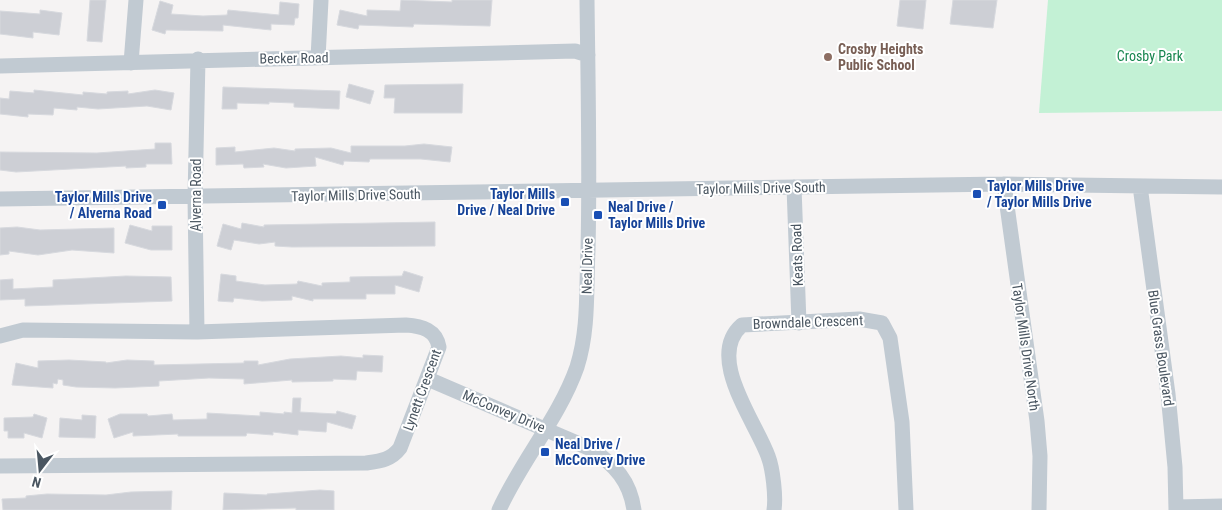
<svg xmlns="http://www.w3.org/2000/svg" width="1222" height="510" font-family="'Roboto Condensed',sans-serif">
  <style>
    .green { fill: #c3f1d5 }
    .building { fill: #cdcfd5; stroke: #d7d9de }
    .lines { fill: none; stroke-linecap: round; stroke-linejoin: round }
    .minor { stroke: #c1cad2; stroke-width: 15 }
    .education-dot { fill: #8d6e63; stroke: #fff; stroke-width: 2 }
    .transit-dot { fill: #1a4fb4; stroke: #fff; stroke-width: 2 }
    .labels { text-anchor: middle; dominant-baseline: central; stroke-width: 4; stroke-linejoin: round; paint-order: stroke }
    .education-label { font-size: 14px; font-weight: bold; fill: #785e54; stroke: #fff; text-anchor: start }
    .park-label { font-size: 14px; fill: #17864f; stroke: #fff }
    .street-label { font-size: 14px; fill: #4a5661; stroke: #fff }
    .transit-label { font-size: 14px; font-weight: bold; fill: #164399; stroke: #fff; text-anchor: start }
  </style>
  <rect width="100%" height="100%" fill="#f5f3f3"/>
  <path class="green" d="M1048,0H1222V111L1039,113Z"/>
  <path class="building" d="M90,0H106L102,42L87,41Z
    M401,0L452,2V0H492L490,26L414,24L413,27L359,25L358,29L337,25L340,10L367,16V10L400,11Z
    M900,0H926L923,29L897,26Z
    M953,0H997L993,28L950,24Z
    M160,1L173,5L171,14L203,16L227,15L228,10L279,15L280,2L299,4L298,18H295L294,25L271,24V30L223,25V31L166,30L165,34L152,30Z
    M40,10L62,13L59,35L33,32V38L0,34V11L40,14Z
    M349,84L374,91L370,104L346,97Z
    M463,84L462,113H394L395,98H384L385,85Z
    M223,87L340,91L339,109L294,107V103L269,102V104L237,103V109H222Z
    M34,90L83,95V92L107,94V92L128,91V94L155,90L174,93L171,110L147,106L98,109L77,107V110L54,108L53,115L28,114V117L0,114V98L9,99L10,91L34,93Z
    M155,143H171L172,164H146V167L126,168V166L16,172L0,170V152L97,153L155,149Z
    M424,144L452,147L450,162L421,159H370L369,162L344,161L343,165L315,157L316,166L286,168L263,164L264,167L244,168L243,164L216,165V148L235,147V152L274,148L295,151V149L331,148L351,153V146H405Z
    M435,222V246L292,247L275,246V242L259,244L234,240L231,250L217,246L223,224L241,229L242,223L264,227V225Z
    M130,225L152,231V226H172V250H151L125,243Z
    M17,227L40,230L114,228V253L72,250L38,255L9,251V254L0,255V228Z
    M404,271L423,277L419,292L395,285V294H366V299H313V301L292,296V300L262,301L234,298L233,302L218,301L221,274L236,276V281L265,285L297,284L298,281L322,286V283L350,282V277L402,276Z
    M126,276L171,277L172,301L25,306V299L0,300V280L13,279V289L53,287V280Z
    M363,355L383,356L382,372L357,371L356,380L333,379V381L292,382V380L244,384V379L209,378L159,381V386L115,388L76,387L63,385V380L58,379L57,384L53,383V388L12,385L16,363L38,368V361L69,360L106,362V363L127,360L154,361V365L244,363V361H258V365L290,359L341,356L363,358Z
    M293,398H301L300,412L336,414L337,411L356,416L352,429L327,422L326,432L298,430V435L273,432V435L247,433L246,436H178V434L133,436V432L114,438L108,419L120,414H147L148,416L172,414L173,420L207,419V413L260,416V412L284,414V412L292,413Z
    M34,414L47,418L42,438L24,433V438H8V431H4V418L33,417Z
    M82,415L96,416L95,438L59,437L60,418L82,420Z
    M320,490L334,491V510H296V508L223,510L224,493L267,495V494Z
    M172,491L171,510H3L2,499L26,498V496L47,494L106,495L131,492Z"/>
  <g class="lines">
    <path class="minor" d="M318,58L321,0
      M131,63L136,0
      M0,66L575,51L588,55
      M1004,184L1037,421L1040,456L1039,510
      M1140,186L1168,394L1175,467L1176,510
      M794,187L799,323
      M0,199L1004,184L1222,187
      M197,332L195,198L198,59
      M0,336L23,330L197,332L406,325C422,326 436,330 439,347L400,448C391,460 380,461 366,463L0,466
      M428,379L591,449C615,465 630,481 634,510
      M1176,507L1222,506
      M499,510C521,461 559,418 577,367C589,329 586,290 588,250C590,167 588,84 587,0
      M774,510C776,497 773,469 768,456C756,422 705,357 742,325L859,319L882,323L890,338L902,422L906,510"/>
  </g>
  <circle class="education-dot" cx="828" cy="57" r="5"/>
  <g class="transit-dot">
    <rect x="972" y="189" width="10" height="10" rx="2.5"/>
    <rect x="560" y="197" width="10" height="10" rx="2.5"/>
    <rect x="157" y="200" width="10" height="10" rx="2.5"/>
    <rect x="593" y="210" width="10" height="10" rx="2.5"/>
    <rect x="540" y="447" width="10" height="10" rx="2.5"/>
  </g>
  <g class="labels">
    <g class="education-label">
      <text x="838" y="49">Crosby Heights<tspan x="838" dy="16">Public School</tspan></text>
    </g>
    <g class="park-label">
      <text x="1150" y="56">Crosby Park</text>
    </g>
    <g class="street-label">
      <text transform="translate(294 58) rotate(-1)">Becker Road</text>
      <text transform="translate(761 188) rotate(-1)">Taylor Mills Drive South</text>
      <text transform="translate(196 195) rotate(-90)">Alverna Road</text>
      <text transform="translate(356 195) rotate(-1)">Taylor Mills Drive South</text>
      <text transform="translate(797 255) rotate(-92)">Keats Road</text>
      <text transform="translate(587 266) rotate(-89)">Neal Drive</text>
      <text transform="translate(808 322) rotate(-2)">Browndale Crescent</text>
      <text transform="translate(1026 347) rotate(82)">Taylor Mills Drive North</text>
      <text transform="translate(1161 348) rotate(82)">Blue Grass Boulevard</text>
      <text transform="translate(422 390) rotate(-70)">Lynett Crescent</text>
      <text transform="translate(504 411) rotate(23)">McConvey Drive</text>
    </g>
    <g class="transit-label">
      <text x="987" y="186">Taylor Mills Drive<tspan x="987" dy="16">/ Taylor Mills Drive</tspan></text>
      <text x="555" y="194" text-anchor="end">Taylor Mills<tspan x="555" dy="16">Drive / Neal Drive</tspan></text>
      <text x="152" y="197" text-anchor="end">Taylor Mills Drive<tspan x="152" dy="16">/ Alverna Road</tspan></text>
      <text x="608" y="207">Neal Drive /<tspan x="608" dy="16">Taylor Mills Drive</tspan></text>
      <text x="555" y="444">Neal Drive /<tspan x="555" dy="16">McConvey Drive</tspan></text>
    </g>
  </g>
  <g transform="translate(40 470) rotate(196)" stroke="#ffffff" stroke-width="4" paint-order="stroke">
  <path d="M0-4L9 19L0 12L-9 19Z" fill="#4a5661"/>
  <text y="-8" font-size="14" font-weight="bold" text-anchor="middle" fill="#4a5661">N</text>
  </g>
</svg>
